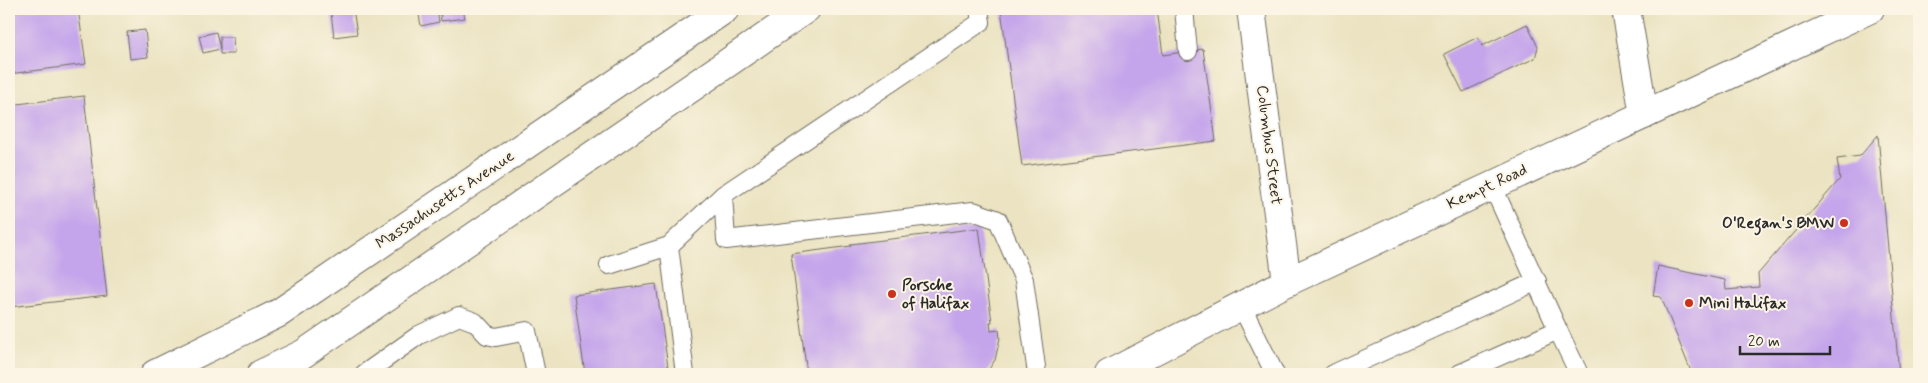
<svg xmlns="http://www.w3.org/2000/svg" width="1928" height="383" font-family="Mynerve,sans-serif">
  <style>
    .building { fill: #c4a4eb }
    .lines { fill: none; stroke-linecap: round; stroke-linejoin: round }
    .service-casing { stroke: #6e6b60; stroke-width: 20 }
    .minor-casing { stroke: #6e6b60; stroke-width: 30 }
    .tertiary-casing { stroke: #6e6b60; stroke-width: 30 }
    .primary-casing { stroke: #6e6b60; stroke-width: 30 }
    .service { stroke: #fff; stroke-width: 18 }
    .minor { stroke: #fff; stroke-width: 28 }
    .tertiary { stroke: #fff; stroke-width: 28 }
    .primary { stroke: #fff; stroke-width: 28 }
    .poi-dot { fill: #c8321e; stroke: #fcf5e5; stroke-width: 2 }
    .labels { text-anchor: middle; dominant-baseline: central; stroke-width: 4; stroke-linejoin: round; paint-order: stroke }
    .street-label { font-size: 16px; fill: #2b2b2b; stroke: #fcf5e5 }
    .poi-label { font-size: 16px; font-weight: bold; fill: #2b2b2b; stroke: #fcf5e5; text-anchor: start }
  </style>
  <rect width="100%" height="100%" fill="#fcf5e5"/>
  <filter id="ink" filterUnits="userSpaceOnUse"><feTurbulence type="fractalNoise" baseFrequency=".02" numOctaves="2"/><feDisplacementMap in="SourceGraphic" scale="10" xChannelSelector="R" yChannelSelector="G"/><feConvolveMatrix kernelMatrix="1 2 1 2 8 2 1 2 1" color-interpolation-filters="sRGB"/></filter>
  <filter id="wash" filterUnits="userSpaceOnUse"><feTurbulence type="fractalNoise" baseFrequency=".0096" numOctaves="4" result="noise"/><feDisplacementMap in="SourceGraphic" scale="20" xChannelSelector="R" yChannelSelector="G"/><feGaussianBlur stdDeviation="1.12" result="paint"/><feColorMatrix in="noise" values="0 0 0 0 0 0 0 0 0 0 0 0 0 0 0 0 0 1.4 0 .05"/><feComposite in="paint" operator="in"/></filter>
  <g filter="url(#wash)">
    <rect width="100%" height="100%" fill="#ebe3c1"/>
    <g id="blocks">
      <path class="building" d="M9,9H78L86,64L9,74Z
        M353,9L357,34L334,37L331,13Z
        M418,9H437L439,22L421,26Z
        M440,9H463L465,18L441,21Z
        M1001,9H1157L1163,55L1203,49L1216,141L1022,166Z
        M1527,24L1538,47L1535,58L1463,92L1444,54L1478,37L1482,46Z
        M145,30L148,57L130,59L127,32Z
        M216,32L220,49L203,53L199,36Z
        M220,37H233L234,54H220Z
        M84,96L107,296L9,307V105Z
        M1878,135L1899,374H1692L1661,297L1653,296L1658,266L1725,280L1726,290L1759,287L1758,274L1840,179L1837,159L1860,156Z
        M979,228L992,322H990L991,331L999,330L1000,338L995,360L987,372L989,374H807L791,254L851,246V244Z
        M656,284L669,374H585L574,295Z"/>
    </g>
  </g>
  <g filter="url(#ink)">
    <use href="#blocks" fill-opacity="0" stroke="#6e6b60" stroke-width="1"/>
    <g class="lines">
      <defs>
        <path id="service" d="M1184,9L1188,51
          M723,195L726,240L973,211L998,220L1024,280L1037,374
          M609,265L669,246
          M1241,305L1275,374
          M1558,330L1579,374
          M364,374L419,335L459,316L475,322L487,335L496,337L527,331L536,374
          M685,374L669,246L723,195L981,22L979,9
          M1333,374L1537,281
          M1459,374L1558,330L1492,185"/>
        <path id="minor" d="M1251,9L1287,282
          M1626,9L1644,115"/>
        <path id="tertiary" d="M1109,374L1287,282L1870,9"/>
        <path id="primary" d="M155,374L279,313L725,9
          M261,374L303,354L806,9"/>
      </defs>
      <use href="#service" class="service-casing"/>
      <use href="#minor" class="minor-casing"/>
      <use href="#tertiary" class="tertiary-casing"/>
      <use href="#primary" class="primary-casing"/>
      <use href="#service" class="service"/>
      <use href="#minor" class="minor"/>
      <use href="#tertiary" class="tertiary"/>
      <use href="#primary" class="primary"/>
    </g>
  </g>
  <g class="poi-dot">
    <circle cx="1844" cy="223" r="5"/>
    <circle cx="892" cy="294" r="5"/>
    <circle cx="1689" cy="303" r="5"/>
  </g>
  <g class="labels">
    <g class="street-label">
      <text transform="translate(1269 145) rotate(83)">Columbus Street</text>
      <text transform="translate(1487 187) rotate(-25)">Kempt Road</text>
      <text transform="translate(445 200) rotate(-34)">Massachusetts Avenue</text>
    </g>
    <g class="poi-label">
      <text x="1834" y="223" text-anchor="end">O'Regan's BMW</text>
      <text x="902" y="285">Porsche<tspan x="902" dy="18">of Halifax</tspan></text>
      <text x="1699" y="303">Mini Halifax</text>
    </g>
  </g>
  <rect width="1928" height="383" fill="none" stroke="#fcf5e5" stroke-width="30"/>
  <path d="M1740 346v8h90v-8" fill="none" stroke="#2b2b2b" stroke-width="2.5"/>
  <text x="1748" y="346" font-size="15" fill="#2b2b2b" stroke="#fcf5e5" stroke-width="4" paint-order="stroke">20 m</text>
</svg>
